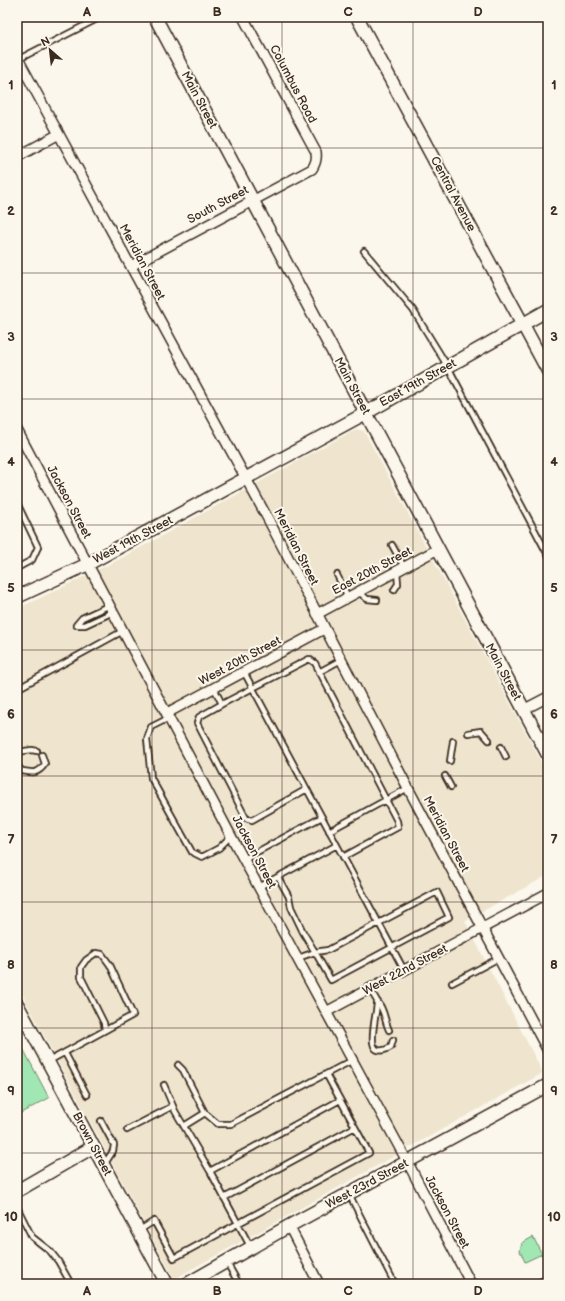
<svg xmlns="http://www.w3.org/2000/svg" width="565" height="1301" font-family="'Balsamiq Sans',sans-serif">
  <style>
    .built { fill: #efe5ce }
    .green { fill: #a1e7b3; stroke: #6e8868 }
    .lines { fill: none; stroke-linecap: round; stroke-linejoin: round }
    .lane-casing { stroke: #3b2a1e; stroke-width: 8 }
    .street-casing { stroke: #3b2a1e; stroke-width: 12 }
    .secondary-casing { stroke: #3b2a1e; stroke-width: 15 }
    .lane { stroke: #fbf7ec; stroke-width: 4.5 }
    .street { stroke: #fbf7ec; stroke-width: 9 }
    .secondary { stroke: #fbf7ec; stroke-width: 12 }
    .grid { fill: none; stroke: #3b2a1e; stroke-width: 1; stroke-opacity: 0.55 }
    .labels { text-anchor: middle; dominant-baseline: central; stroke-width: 4; stroke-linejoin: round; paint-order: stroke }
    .street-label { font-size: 12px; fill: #3b2a1e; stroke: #fbf7ec }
    .neatline { fill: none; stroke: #3b2a1e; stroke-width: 1.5 }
    .grid-label { font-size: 13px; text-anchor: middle; font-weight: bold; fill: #3b2a1e }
  </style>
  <rect width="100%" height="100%" fill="#fbf7ec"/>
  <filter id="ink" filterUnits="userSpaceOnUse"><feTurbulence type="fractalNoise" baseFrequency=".025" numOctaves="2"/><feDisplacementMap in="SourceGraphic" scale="8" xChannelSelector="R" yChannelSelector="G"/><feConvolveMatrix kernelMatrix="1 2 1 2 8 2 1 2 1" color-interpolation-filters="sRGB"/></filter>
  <g filter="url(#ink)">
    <path class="built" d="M356,429L364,431L548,774V875L465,921L543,1073L174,1279L17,985V609L116,561Z"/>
    <path class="green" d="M17,1037L49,1098L17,1115Z
      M533,1237L542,1254L525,1262L520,1251L522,1243Z"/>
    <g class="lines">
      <defs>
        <path id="lane" d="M17,60L101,17
          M364,251L413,310L448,367L548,555
          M17,503L38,547L32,560L17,568
          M392,545L404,567
          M337,575L348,597
          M394,590L398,584L397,571
          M359,592L367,599L377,600
          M110,605L82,618L76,625H85L113,612
          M244,672L404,970
          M319,672L341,660
          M214,688L222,704L309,659L315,663L397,821L398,827L343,857
          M17,689L123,631
          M222,704L199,717L197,723L246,818L252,820L307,789
          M169,718L151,727L147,739L151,778L192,852L202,857L219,848L231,836
          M468,733L481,731L489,740
          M501,747L506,757
          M17,752L32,750L37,751
          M17,752L18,755L17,762
          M450,761L453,741
          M17,765L22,771C33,773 38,774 45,764L42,755
          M445,776L451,787
          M329,831L408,788
          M244,859L322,817
          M278,877L289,897L291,907L303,932L315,952L328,950L437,892L449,917L331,980L315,952L298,958
          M259,887L337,845
          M452,983L499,958
          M370,989L377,1001
          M389,1030C384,1020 385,1010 377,1001C378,1014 360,1064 391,1047L393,1040
          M65,1053L87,1095
          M353,1060L326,1074L355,1127
          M49,1061L133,1015L110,965L102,954L96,953L86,960L81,967V977L104,1023L105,1030
          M178,1065L183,1070L205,1113
          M164,1085L175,1111L210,1171L251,1248
          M101,1121L114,1145L113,1151L104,1165
          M184,1126L205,1113L218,1124H231L326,1074
          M127,1130L173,1106
          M210,1171L340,1100
          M349,1194L395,1284
          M17,1207L32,1237L50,1251L58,1261L71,1284
          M140,1230L154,1221L174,1258L369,1153L355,1127L224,1198
          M227,1263L239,1284"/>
        <path id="street" d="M547,17L548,19
          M17,57L268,519L408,788L548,1051
          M17,157L59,134
          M131,266L312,169C316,163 317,159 316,152L243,17
          M17,430L231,836L408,1163L471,1284
          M317,614L438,549
          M523,710L548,697
          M167,713L324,629
          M326,1012L548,893
          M289,1226L319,1284
          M541,1284L548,1280"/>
        <path id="secondary" d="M155,17L548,755
          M357,17L548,371
          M17,597L88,564L366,413L548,310
          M17,1004L167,1284
          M17,1191L93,1147
          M187,1284L289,1226L548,1085"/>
      </defs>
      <use href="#lane" class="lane-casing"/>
      <use href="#street" class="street-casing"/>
      <use href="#secondary" class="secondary-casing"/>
      <use href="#lane" class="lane"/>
      <use href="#street" class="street"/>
      <use href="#secondary" class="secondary"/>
    </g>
  </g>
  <path class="grid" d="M152,17V1284M282,17V1284M413,17V1284M17,148H548M17,273H548M17,399H548M17,525H548M17,650H548M17,776H548M17,902H548M17,1028H548M17,1153H548"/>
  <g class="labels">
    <g class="street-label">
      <text transform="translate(293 84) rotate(62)">Columbus Road</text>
      <text transform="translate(199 100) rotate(62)">Main Street</text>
      <text transform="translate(453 194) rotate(62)">Central Avenue</text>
      <text transform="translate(218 205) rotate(-28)">South Street</text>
      <text transform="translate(142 262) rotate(62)">Meridian Street</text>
      <text transform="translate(418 383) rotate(-29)">East 19th Street</text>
      <text transform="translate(352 386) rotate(62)">Main Street</text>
      <text transform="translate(69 502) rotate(62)">Jackson Street</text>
      <text transform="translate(133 540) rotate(-28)">West 19th Street</text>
      <text transform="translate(296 547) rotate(63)">Meridian Street</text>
      <text transform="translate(372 571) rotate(-28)">East 20th Street</text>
      <text transform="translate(240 661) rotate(-28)">West 20th Street</text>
      <text transform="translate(503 672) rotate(62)">Main Street</text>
      <text transform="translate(446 834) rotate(62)">Meridian Street</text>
      <text transform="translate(254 852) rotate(62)">Jackson Street</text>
      <text transform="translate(405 970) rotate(-28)">West 22nd Street</text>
      <text transform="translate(92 1144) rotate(62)">Brown Street</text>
      <text transform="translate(367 1184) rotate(-28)">West 23rd Street</text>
      <text transform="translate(447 1212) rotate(62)">Jackson Street</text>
    </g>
  </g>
  <rect width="565" height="1301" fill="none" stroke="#fbf7ec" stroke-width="44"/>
  <g transform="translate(50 50) rotate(332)" stroke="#fbf7ec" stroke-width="3" paint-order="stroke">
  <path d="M0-3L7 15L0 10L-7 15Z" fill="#3b2a1e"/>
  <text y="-6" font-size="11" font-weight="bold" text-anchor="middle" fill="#3b2a1e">N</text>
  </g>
  <rect x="22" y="22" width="521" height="1257" class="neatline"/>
  <g class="grid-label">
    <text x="87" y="16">A</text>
    <text x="217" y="16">B</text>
    <text x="348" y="16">C</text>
    <text x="478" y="16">D</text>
    <text x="11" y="89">1</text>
    <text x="554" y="89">1</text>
    <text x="11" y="215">2</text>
    <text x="554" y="215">2</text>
    <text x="11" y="341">3</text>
    <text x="554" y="341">3</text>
    <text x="11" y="466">4</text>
    <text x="554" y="466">4</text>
    <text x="11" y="592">5</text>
    <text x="554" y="592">5</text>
    <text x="11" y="718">6</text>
    <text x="554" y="718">6</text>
    <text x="11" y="844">7</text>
    <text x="554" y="844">7</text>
    <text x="11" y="969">8</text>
    <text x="554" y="969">8</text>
    <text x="11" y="1095">9</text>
    <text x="554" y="1095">9</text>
    <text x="11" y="1221">10</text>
    <text x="554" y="1221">10</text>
    <text x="87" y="1295">A</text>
    <text x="217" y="1295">B</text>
    <text x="348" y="1295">C</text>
    <text x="478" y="1295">D</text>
  </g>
</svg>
